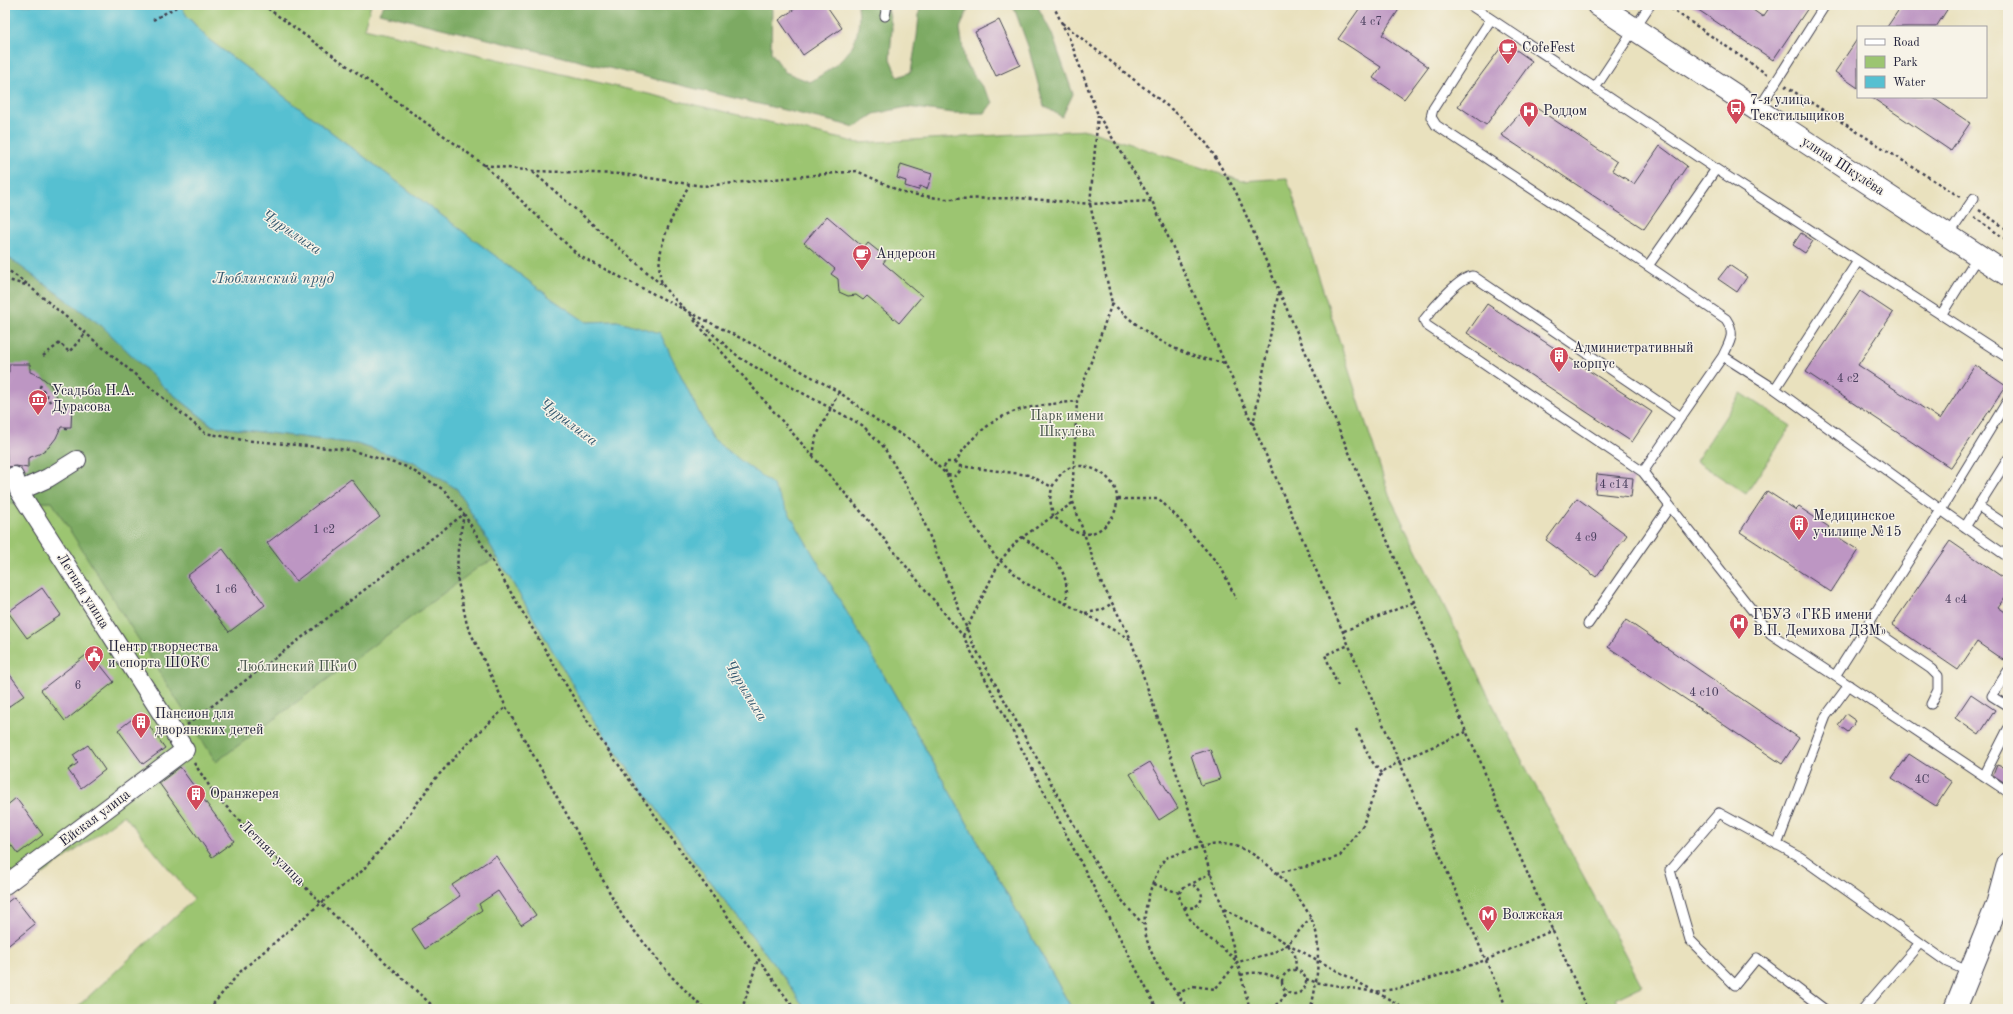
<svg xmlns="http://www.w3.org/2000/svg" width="2013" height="1014" font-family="'Old Standard TT',serif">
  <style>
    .green { fill: #9cc571; stroke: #5f7456 }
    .forest { fill: #7daa63; stroke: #50664f }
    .water { fill: #56c0d1; stroke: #3c7186 }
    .building { fill: #bd96c3 }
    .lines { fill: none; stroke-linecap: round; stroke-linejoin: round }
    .lane-casing { stroke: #403f4f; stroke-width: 11 }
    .street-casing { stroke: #403f4f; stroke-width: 20 }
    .secondary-casing { stroke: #403f4f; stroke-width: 24 }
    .path { stroke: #403f4f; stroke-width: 2.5; stroke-dasharray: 3 3; stroke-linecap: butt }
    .lane { stroke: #fff; stroke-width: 9 }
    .street { stroke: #fff; stroke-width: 18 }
    .secondary { stroke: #fff; stroke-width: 22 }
    .labels { text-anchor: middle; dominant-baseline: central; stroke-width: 3; stroke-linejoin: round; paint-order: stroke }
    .number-label { font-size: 12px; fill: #493f5d }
    .poi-label { font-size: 14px; fill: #22223b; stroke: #f7f3e8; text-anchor: start }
    .street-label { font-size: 14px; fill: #22223b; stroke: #f7f3e8 }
    .park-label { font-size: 14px; fill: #47534b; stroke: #f7f3e8 }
    .water-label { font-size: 15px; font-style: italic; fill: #345970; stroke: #f7f3e8 }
  </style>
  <rect width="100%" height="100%" fill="#f7f3e8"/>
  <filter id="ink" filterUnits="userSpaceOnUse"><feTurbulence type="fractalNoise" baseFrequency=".025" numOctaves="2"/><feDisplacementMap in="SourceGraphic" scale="8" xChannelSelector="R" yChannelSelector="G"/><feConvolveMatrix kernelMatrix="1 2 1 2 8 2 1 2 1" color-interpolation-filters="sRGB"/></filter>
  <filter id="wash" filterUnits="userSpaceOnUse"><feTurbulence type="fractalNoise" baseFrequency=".012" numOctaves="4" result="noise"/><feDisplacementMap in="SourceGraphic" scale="16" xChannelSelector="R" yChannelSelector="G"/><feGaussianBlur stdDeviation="0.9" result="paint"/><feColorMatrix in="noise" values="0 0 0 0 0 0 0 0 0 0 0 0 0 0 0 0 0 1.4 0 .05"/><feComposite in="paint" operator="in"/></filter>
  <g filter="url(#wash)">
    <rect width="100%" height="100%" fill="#e9e1be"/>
    <path class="green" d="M180,5H371L364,28L859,143L1087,130L1242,181L1287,178L1389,495L1501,721L1642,986L1615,999L1620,1009H1072L890,686L728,451L712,439L660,334L618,321L586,322L555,301L208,39L187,16Z
      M5,255L102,326L457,489L593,719L690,856L787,981L805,1009H75L194,899L124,815L5,902V646L10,642L5,634Z
      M1741,393L1791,426L1746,494L1696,461Z"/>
    <path class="forest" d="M384,5H772L771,52L785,72L810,82C843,62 863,48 858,5H887L892,27L890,59L898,77L911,72L917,36L920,5H970L960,28L965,63L993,102L985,113H953L907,107L874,114L855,127L379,13Z
      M1011,5H1037L1052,34L1073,94L1062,117L1044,106L1028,46L1014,8Z
      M5,255L102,326L164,387L212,426L357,444L414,462L457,489L498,558L480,566L216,762L52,502L9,503L5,507Z"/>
    <path class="water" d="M5,5H180L187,16L208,39L555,301L586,322L618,321L660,333L712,439L772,484L890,686L1072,1009H805L787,981L690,856L593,719L457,489L414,462L357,444L213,426L164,387L102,326L5,255Z"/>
    <g id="blocks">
      <path class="building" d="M800,5H826L842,28L803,55L779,20Z
        M1362,5H1402L1382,35L1428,67L1404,99L1373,78L1381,67L1338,39Z
        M1691,5H1746L1763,17L1771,5H1810L1773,60Z
        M1902,5H1950L1936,27H1887Z
        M999,20L1020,65L996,76L975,32Z
        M1858,38V88L1835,72Z
        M1505,42L1532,61L1486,125L1458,106Z
        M1871,97H1932L1970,123L1951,151Z
        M1529,103L1617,162L1612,170L1634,184L1660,146L1687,166L1644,229L1501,135Z
        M901,164L932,174L927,189L920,186L918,190L905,186L906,181L897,178Z
        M827,216L864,248L868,243L887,258L883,263L922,296L899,323L867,296L863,300L856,295L848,296L839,292L838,279L831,274L835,269L804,243Z
        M1801,233L1813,241L1805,253L1793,245Z
        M1729,265L1747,277L1737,292L1718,279Z
        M1860,291L1893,313L1858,365L1940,419L1975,365L2006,386L1951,468L1806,372Z
        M1487,304L1652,412L1632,442L1467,333Z
        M9,364H30V372L40,376L50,384L62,405H72L71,427H61L56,438L49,447L39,454L28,458V468L16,466L7,467L5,373L9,372Z
        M1597,474L1633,478L1631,497L1595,493Z
        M351,479L380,517L296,581L267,543Z
        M1767,491L1796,510L1799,507L1829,527L1827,530L1858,550L1831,592L1740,532Z
        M1577,498L1627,535L1596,577L1546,540Z
        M1950,541L2008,581V593L1998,607L2008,614V652L2003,660L1977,642L1958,670L1892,625Z
        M223,549L265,605L229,632L187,576Z
        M42,588L61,615L27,638L8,612Z
        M1626,620L1799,738L1782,764L1608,647Z
        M90,652L114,682L65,721L41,690Z
        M5,668L25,695L5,709Z
        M1971,694L1995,710L1979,735L1955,718Z
        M140,713L165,748L143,764L118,730Z
        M1846,714L1856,721L1848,732L1838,725Z
        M88,745L105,770L81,788L68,770L78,763L73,755Z
        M1210,749L1220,779L1201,785L1191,755Z
        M1909,754L1952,782L1936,806L1892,778Z
        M1150,762L1178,808L1159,820L1130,774Z
        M1997,765L2008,769V785L1993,775Z
        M180,767L234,841L212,857L159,783Z
        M16,798L43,835L18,854L5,837V807Z
        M496,856L536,915L521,925L498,891L479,904L482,910L425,949L412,929L460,896L452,885Z
        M14,897L35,924L5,948V904Z"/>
    </g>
  </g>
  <g filter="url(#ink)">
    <use href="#blocks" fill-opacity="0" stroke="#403f4f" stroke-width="1"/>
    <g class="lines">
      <defs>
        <path id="lane" d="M1470,5L1595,88
          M1650,5L1595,88L1716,169L1648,266L1726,319C1736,334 1730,341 1723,356L1775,389L1941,510L1835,676L2008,792
          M885,16L887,5
          M1491,19L1433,109L1431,117L1436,125L1648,266
          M1758,110L1825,5
          M1716,169L2008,358
          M1948,236L1974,198
          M1941,315L1978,256
          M1775,389L1858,261
          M2008,400L1941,510L2008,557
          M1681,417L1473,276C1459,277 1433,308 1424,320L1426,325L1643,472L1771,634L1835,676
          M1643,472L1723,356
          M1978,506L2008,526
          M1965,527L2008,459
          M1588,624L1670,506
          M1867,625L1931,669L1938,676V690L1931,704
          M2008,671L1992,696L2008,706
          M1984,776L2008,729
          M1777,845L1826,716L1849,685
          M1824,1009L1757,958L1735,985L1690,940L1670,870L1719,813L1800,857L1947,962L1970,972
          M1863,1009L1920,943"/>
        <path id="street" d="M19,491L48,478L77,460
          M5,885L185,750L19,491L14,476"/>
        <path id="secondary" d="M1598,5L2008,275
          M1955,1009L1997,905L2008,864"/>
      </defs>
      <use href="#lane" class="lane-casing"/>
      <use href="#street" class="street-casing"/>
      <use href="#secondary" class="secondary-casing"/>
      <path class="path" d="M263,5L483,164L579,256L758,347L839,392L878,421L914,442L947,475L969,518L995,556L1025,583L1084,613L1131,640L1223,909L1250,1009
        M1053,5L1070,40L1098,115L1152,201L1253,425L1507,1009
        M1666,5L1768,75
        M153,20L180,5
        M1062,23L1180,116L1207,144L1236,192L1414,602L1465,729L1479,758L1500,811L1587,1009
        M1785,86L1960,197
        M1098,115L1090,204L1112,303L1077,401L1072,499L1101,582L1131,639
        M484,165L533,171L622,174L703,186L857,171L904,193L945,199L1020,198L1090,204L1152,201
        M533,172L664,287
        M1979,210L2008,230
        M1974,217L2008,241
        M5,268L27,284
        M5,279L29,286L205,433L243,440L350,450L407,467L444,490L464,514L458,547L457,577L467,625L506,707L578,834L623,917L672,977L704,1009
        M1112,303C1133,323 1156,341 1183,352C1196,358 1211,360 1225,363
        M685,309C676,300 661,289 660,275C656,243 675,212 689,185
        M690,314L740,358L767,374L862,425L883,446L916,502L973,644L1100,871L1127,907L1145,926
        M694,320L871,523L963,636L1157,1009
        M43,356L60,343L69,352L86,333
        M41,385L40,387L46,394L51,404
        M1253,425L1279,290
        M66,427V429H69
        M813,456L816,437L839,392
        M956,462H947L944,467L947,475L956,476L960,471V466L956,462C966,441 989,422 1010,413C1031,405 1056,404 1077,401
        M960,466L1029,475L1052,487C1060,474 1066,465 1082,466C1099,468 1117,481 1117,499C1118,516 1102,534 1085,534C1073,534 1062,523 1053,516L1050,499L1052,487
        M1118,499H1159L1176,516L1221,567L1236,599
        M1022,537C1053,558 1069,564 1067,604
        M1085,613L1102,610L1112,603
        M1344,631L1414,602
        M963,636L1000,561L1018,540L1074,502
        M1338,686L1325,655L1349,645
        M187,725L464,514L590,725L790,1003L796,1009
        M1356,729L1371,760L1381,773
        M194,763L216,796L280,862L321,903L436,1009
        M1276,873L1314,865L1340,856L1363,825L1381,773L1400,761L1466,732
        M1154,884L1179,893
        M1193,885C1219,899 1180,924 1179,893L1185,886C1195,884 1201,877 1211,873
        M1184,907C1195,936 1218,940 1237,962
        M1224,909L1407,1009
        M1288,945L1295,954L1296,970
        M1282 982a12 12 0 1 1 24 0a12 12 0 1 1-24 0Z
        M1241,975C1256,970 1269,974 1283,980
        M1306,979L1315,982L1375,992L1401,988L1486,960L1553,930
        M1177,994L1193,986L1215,989L1238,962L1273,953L1288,944L1310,918
        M209,1009L241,971L321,903L362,871L398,829L435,779L469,742L506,707
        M740,1009L744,1003L758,959
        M1189,1009C1172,988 1149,958 1145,931C1142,908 1153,878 1165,858C1186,852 1208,841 1230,845C1262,850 1305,898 1315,928C1321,946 1317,991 1310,1009
        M1265,1009L1273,1007
        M1275,1009L1273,1007L1281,1001L1287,991"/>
      <use href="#lane" class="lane"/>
      <use href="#street" class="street"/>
      <use href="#secondary" class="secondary"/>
    </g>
  </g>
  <defs>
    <symbol id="cafe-pin" viewBox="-11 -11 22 30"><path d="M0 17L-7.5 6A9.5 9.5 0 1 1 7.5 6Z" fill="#d1495b" stroke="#f7f3e8"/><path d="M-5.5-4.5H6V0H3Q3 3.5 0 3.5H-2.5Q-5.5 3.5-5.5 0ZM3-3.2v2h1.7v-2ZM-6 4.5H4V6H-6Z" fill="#fff"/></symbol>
    <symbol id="bus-pin" viewBox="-11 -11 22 30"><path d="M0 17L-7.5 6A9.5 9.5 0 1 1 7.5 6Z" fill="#d1495b" stroke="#f7f3e8"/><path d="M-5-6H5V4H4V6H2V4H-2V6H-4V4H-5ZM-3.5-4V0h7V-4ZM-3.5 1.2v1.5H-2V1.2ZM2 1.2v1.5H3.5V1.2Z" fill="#fff"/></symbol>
    <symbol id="hospital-pin" viewBox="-11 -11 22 30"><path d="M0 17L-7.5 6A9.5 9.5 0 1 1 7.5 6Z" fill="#d1495b" stroke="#f7f3e8"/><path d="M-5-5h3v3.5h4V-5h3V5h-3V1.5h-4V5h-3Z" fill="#fff"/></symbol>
    <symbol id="building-pin" viewBox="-11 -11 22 30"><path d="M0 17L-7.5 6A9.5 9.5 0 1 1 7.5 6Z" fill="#d1495b" stroke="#f7f3e8"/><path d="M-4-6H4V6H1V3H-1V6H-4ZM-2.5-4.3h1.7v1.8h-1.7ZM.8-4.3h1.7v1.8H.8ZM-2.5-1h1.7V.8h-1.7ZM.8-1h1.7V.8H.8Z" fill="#fff"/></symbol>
    <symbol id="museum-pin" viewBox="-11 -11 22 30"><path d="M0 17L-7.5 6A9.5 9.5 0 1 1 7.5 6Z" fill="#d1495b" stroke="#f7f3e8"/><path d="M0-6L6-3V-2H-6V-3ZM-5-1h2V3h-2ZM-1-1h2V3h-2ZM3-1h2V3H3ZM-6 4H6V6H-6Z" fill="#fff"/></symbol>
    <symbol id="civic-pin" viewBox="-11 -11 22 30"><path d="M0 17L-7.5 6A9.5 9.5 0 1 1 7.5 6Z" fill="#d1495b" stroke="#f7f3e8"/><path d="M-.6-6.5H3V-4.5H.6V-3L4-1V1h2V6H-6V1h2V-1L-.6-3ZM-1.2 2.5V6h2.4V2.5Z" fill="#fff"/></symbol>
    <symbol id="metro-pin" viewBox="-11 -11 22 30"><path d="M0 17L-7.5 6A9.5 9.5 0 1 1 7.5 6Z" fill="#d1495b" stroke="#f7f3e8"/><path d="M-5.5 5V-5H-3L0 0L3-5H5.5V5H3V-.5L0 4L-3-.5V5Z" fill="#fff"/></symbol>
  </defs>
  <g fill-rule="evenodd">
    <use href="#cafe-pin" x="1497" y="37" width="22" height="30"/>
    <use href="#bus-pin" x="1725" y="97" width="22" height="30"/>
    <use href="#hospital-pin" x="1518" y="100" width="22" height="30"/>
    <use href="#cafe-pin" x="851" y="243" width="22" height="30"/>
    <use href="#building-pin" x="1548" y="345" width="22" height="30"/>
    <use href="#museum-pin" x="27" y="388" width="22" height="30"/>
    <use href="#building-pin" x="1788" y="513" width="22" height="30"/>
    <use href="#hospital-pin" x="1728" y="612" width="22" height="30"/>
    <use href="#civic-pin" x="83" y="644" width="22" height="30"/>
    <use href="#building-pin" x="130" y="711" width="22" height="30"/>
    <use href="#building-pin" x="185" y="783" width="22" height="30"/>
    <use href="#metro-pin" x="1477" y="904" width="22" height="30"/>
  </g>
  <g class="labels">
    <g class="number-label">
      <text x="1371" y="22">4 с7</text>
      <text x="1848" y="379">4 с2</text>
      <text x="1614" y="485">4 с14</text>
      <text x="324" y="530">1 с2</text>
      <text x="1586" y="538">4 с9</text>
      <text x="226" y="590">1 с6</text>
      <text x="1956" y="600">4 с4</text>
      <text x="78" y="686">6</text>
      <text x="1704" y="693">4 с10</text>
      <text x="1922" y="780">4С</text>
    </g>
    <g class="poi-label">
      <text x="1522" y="48">CofeFest</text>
      <text x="1750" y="100">7-я улица<tspan x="1750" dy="16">Текстильщиков</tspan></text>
      <text x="1543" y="111">Роддом</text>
      <text x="876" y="254">Андерсон</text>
      <text x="1573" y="348">Административный<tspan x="1573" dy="16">корпус</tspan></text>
      <text x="52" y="391">Усадьба Н.А.<tspan x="52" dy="16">Дурасова</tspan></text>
      <text x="1813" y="516">Медицинское<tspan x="1813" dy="16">училище №15</tspan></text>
      <text x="1753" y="615">ГБУЗ «ГКБ имени<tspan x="1753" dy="16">В.П. Демихова ДЗМ»</tspan></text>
      <text x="108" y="647">Центр творчества<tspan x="108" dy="16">и спорта ШОКС</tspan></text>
      <text x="155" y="714">Пансион для<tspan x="155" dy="16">дворянских детей</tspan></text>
      <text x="210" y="794">Оранжерея</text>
      <text x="1502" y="915">Волжская</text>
    </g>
    <g class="street-label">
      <text transform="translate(1843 166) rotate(33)">улица Шкулёва</text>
      <text transform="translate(83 591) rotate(58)">Летняя улица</text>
      <text transform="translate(95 818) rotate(-37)">Ейская улица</text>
      <text transform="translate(272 853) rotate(45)">Летняя улица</text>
    </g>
    <g class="park-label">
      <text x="1067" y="416">Парк имени<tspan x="1067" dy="16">Шкулёва</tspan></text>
      <text x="297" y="667">Люблинский ПКиО</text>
    </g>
    <g class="water-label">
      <text transform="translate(291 233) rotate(34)">Чурилиха</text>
      <text x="273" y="279">Люблинский пруд</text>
      <text transform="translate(568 423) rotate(37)">Чурилиха</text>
      <text transform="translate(745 691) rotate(59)">Чурилиха</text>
    </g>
  </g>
  <rect width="2013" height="1014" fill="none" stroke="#f7f3e8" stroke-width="20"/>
  <rect x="1857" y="26" width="130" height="72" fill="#f7f3e8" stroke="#a29fa3"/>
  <rect x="1865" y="39" width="20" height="6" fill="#ffffff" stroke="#a29fa3"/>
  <text x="1893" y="46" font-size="12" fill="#22223b">Road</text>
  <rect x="1865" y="56" width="20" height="12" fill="#9cc571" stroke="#a29fa3"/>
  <text x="1893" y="66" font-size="12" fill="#22223b">Park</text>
  <rect x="1865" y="76" width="20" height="12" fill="#56c0d1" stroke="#a29fa3"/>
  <text x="1893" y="86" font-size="12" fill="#22223b">Water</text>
</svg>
